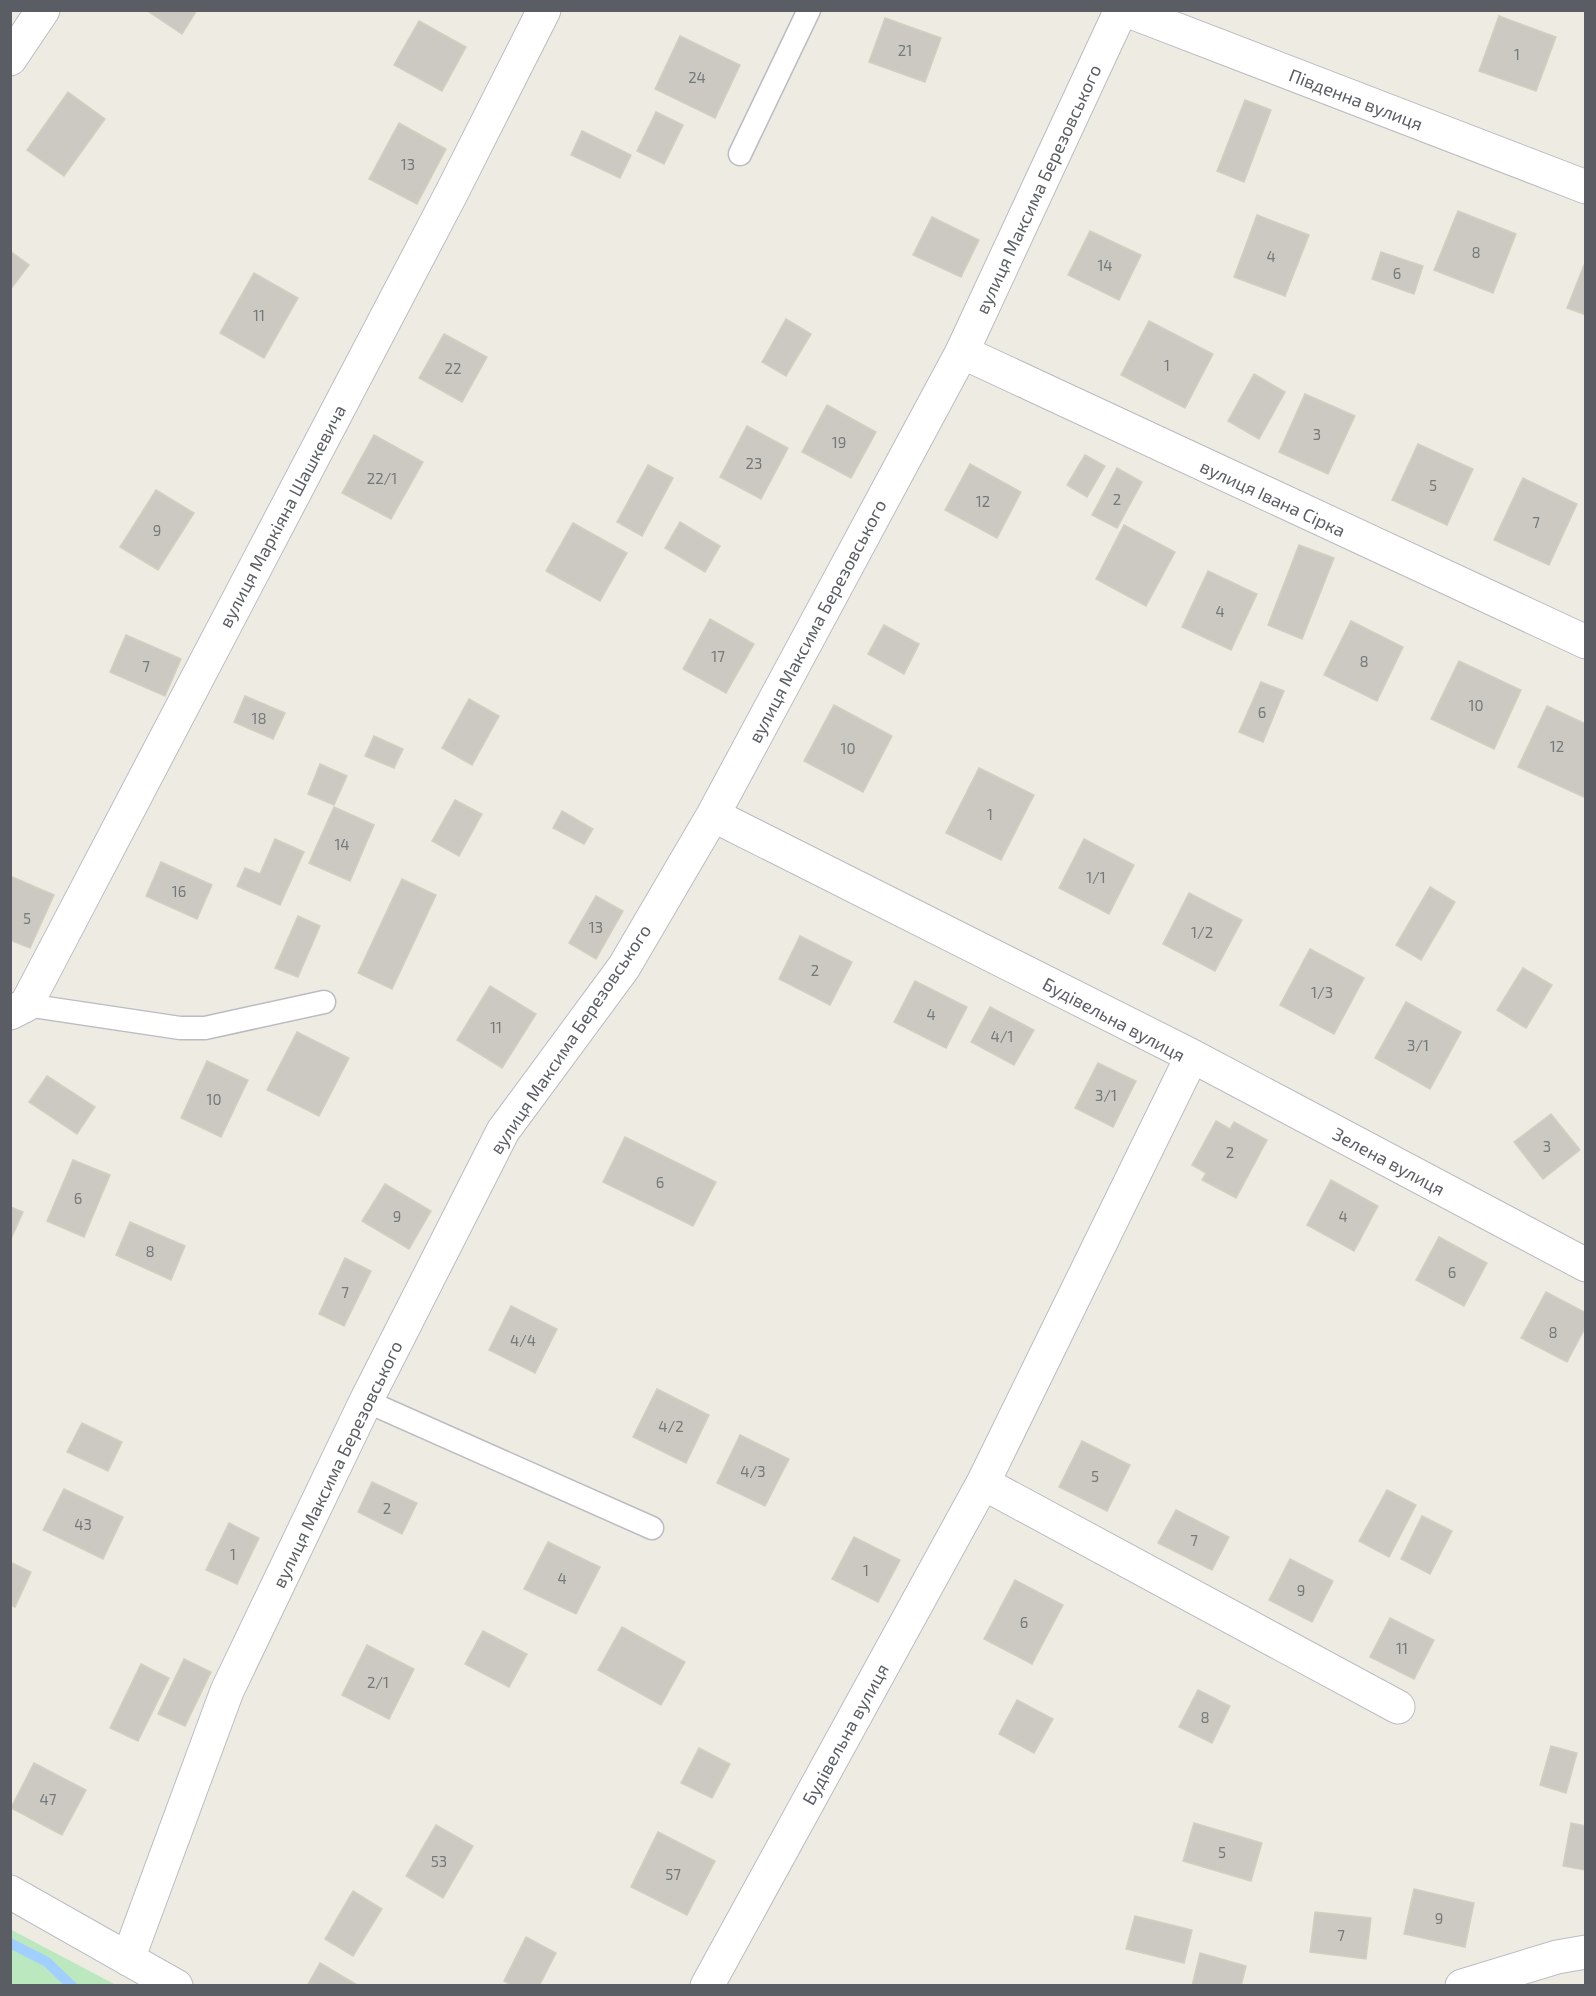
<svg xmlns="http://www.w3.org/2000/svg" width="1596" height="1996" font-family="'Exo 2',sans-serif">
  <style>
    .green { fill: #bce8bf }
    .lines { fill: none; stroke-linecap: round; stroke-linejoin: round }
    .stream { stroke: #a1cfff; stroke-width: 10 }
    .building { fill: #cbc9c1; stroke: #d3cfc0; stroke-width: 1.5 }
    .lane-casing { stroke: #babcc2; stroke-width: 25 }
    .street-casing { stroke: #babcc2; stroke-width: 35 }
    .secondary-casing { stroke: #babdc4; stroke-width: 35 }
    .lane { stroke: #fff; stroke-width: 22 }
    .street { stroke: #fff; stroke-width: 33 }
    .secondary { stroke: #fff; stroke-width: 33 }
    .labels { text-anchor: middle; dominant-baseline: central; stroke-width: 4.5; stroke-linejoin: round; paint-order: stroke }
    .number-label { font-size: 15px; fill: #76797b }
    .street-label { font-size: 18px; fill: #5a5e64; stroke: #fff }
  </style>
  <rect width="100%" height="100%" fill="#eeece2"/>
  <path class="green" d="M10,1929L116,1985H11Z"/>
  <g class="lines">
    <path class="stream" d="M10,1943L47,1962L72,1986"/>
  </g>
  <path class="building" d="M146,10H197L182,34Z
    M1499,16L1556,37L1536,91L1479,71Z
    M885,18L941,38L925,82L869,62Z
    M419,21L466,47L442,91L394,65Z
    M680,36L740,65L715,118L655,89Z
    M68,92L105,119L64,176L27,150Z
    M1245,100L1271,110L1244,182L1217,171Z
    M656,112L683,125L664,164L637,151Z
    M399,123L446,149L417,204L369,179Z
    M582,131L631,155L620,178L571,155Z
    M1458,211L1516,234L1493,293L1434,270Z
    M1257,215L1309,235L1285,296L1234,277Z
    M932,217L979,240L961,277L913,255Z
    M1090,231L1141,255L1119,300L1068,275Z
    M10,251L29,265L10,290Z
    M1381,252L1423,266L1414,294L1372,279Z
    M1586,260V315L1567,308Z
    M254,273L298,298L264,358L220,333Z
    M786,319L811,334L786,376L762,362Z
    M1149,321L1213,354L1185,408L1121,375Z
    M444,334L487,357L462,402L419,378Z
    M1254,374L1285,392L1259,439L1228,421Z
    M1305,394L1355,416L1328,474L1279,452Z
    M827,405L876,432L851,478L802,452Z
    M747,426L788,448L761,499L720,477Z
    M374,435L423,462L391,519L342,493Z
    M1418,444L1473,469L1447,525L1392,500Z
    M1085,455L1105,466L1087,497L1067,485Z
    M970,464L1021,492L997,538L945,510Z
    M648,465L673,478L642,536L617,522Z
    M1117,468L1142,482L1117,528L1092,515Z
    M1523,478L1577,504L1549,565L1494,540Z
    M156,490L194,513L158,570L120,547Z
    M680,522L720,546L705,572L665,548Z
    M573,523L627,553L600,601L546,571Z
    M1124,525L1175,552L1146,606L1096,579Z
    M1299,545L1334,558L1302,639L1268,625Z
    M1208,571L1257,594L1231,650L1182,627Z
    M710,619L754,644L726,693L683,669Z
    M1351,621L1403,647L1377,701L1324,675Z
    M884,625L919,644L904,674L868,654Z
    M126,635L181,659L165,696L110,672Z
    M1459,661L1521,690L1494,749L1431,719Z
    M1261,682L1284,691L1263,742L1239,732Z
    M245,696L285,713L273,739L234,722Z
    M469,699L499,716L472,765L442,748Z
    M834,705L892,736L863,792L804,761Z
    M1547,706L1586,724V798L1518,767Z
    M374,736L403,749L394,768L365,756Z
    M320,764L347,776L334,805L308,794Z
    M979,768L1034,795L1001,860L946,833Z
    M455,800L482,814L459,856L432,841Z
    M334,807L374,825L350,881L309,863Z
    M562,811L593,829L584,844L553,828Z
    M275,839L304,852L280,905L237,886L245,868L260,874Z
    M1084,839L1134,865L1109,914L1059,888Z
    M161,862L212,885L197,919L146,896Z
    M10,876L54,895L30,948L10,940Z
    M402,879L436,895L392,989L358,973Z
    M1430,887L1455,902L1421,960L1396,945Z
    M1189,893L1242,920L1215,971L1163,944Z
    M596,896L623,911L596,959L569,943Z
    M298,916L320,926L298,977L275,968Z
    M800,936L852,962L830,1005L779,979Z
    M1310,949L1364,978L1334,1034L1280,1005Z
    M1523,968L1552,985L1526,1028L1497,1010Z
    M915,981L967,1007L946,1048L894,1022Z
    M490,986L536,1014L502,1068L457,1040Z
    M1406,1002L1461,1032L1430,1089L1375,1058Z
    M990,1007L1034,1030L1014,1065L971,1042Z
    M297,1032L349,1058L319,1116L267,1090Z
    M207,1061L248,1080L221,1137L181,1118Z
    M1098,1063L1136,1081L1113,1127L1075,1108Z
    M47,1076L95,1107L77,1134L29,1102Z
    M1551,1114L1580,1150L1543,1179L1514,1142Z
    M1216,1121L1230,1129L1234,1122L1267,1140L1236,1198L1202,1180L1206,1173L1192,1165Z
    M625,1137L716,1182L693,1226L603,1182Z
    M73,1160L110,1175L84,1237L47,1221Z
    M1331,1180L1378,1206L1354,1251L1307,1225Z
    M385,1184L431,1211L409,1249L362,1221Z
    M10,1207L23,1212L10,1241Z
    M130,1222L185,1246L171,1280L116,1255Z
    M1439,1237L1487,1263L1464,1306L1416,1280Z
    M345,1258L371,1271L344,1326L319,1314Z
    M1546,1292L1586,1313V1326L1567,1362L1521,1338Z
    M511,1306L557,1329L535,1373L489,1350Z
    M657,1389L709,1415L686,1463L633,1437Z
    M82,1423L122,1442L108,1471L67,1452Z
    M740,1435L789,1459L765,1506L717,1483Z
    M1082,1441L1130,1465L1107,1511L1059,1487Z
    M372,1482L417,1503L402,1534L358,1512Z
    M64,1489L123,1517L103,1559L43,1530Z
    M1387,1490L1416,1505L1389,1557L1359,1541Z
    M1176,1510L1229,1537L1212,1570L1158,1543Z
    M1422,1516L1452,1531L1430,1574L1401,1559Z
    M229,1523L259,1538L237,1584L206,1570Z
    M854,1537L900,1560L878,1602L832,1579Z
    M548,1542L600,1567L576,1614L524,1589Z
    M1290,1559L1333,1581L1312,1622L1269,1600Z
    M10,1562L31,1572L15,1607L10,1605Z
    M1015,1580L1063,1605L1032,1664L984,1639Z
    M1390,1618L1434,1640L1414,1679L1370,1657Z
    M622,1627L685,1662L661,1705L598,1670Z
    M483,1631L527,1654L509,1687L465,1664Z
    M367,1645L414,1669L389,1719L342,1695Z
    M184,1659L211,1672L185,1726L158,1714Z
    M141,1664L169,1678L138,1741L110,1728Z
    M1198,1690L1230,1706L1212,1743L1179,1727Z
    M1017,1700L1053,1719L1034,1753L999,1734Z
    M1551,1746L1577,1753L1566,1793L1540,1785Z
    M699,1748L730,1764L712,1798L681,1783Z
    M34,1763L86,1790L62,1835L11,1808Z
    M1194,1823L1262,1843L1251,1881L1183,1861Z
    M1571,1823L1586,1826V1870L1563,1866Z
    M436,1825L473,1846L443,1898L406,1876Z
    M658,1832L715,1861L687,1915L631,1887Z
    M1414,1889L1474,1903L1465,1947L1404,1934Z
    M353,1891L382,1909L353,1956L325,1939Z
    M1315,1912L1371,1918L1366,1959L1310,1952Z
    M1135,1916L1192,1930L1184,1963L1126,1949Z
    M526,1937L556,1953L539,1986H513L504,1981Z
    M1200,1953L1246,1966L1241,1986H1192Z
    M320,1963L359,1986H307Z"/>
  <g class="lines">
    <defs>
      <path id="lane" d="M740,154L809,10
        M26,1005L180,1028H205L324,1002
        M366,1401L652,1528"/>
      <path id="street" d="M1126,10L1586,187
        M10,59L43,10
        M962,352L1586,642
        M10,1013L26,1005L451,194L544,10
        M1192,1056L1586,1265
        M983,1483L1398,1707
        M128,1959L227,1691L366,1401L503,1131L624,967L713,815L962,352L1121,10
        M707,1986L983,1483L1192,1056L713,815
        M1462,1986L1557,1957L1586,1952"/>
      <path id="secondary" d="M10,1892L176,1986"/>
    </defs>
    <use href="#lane" class="lane-casing"/>
    <use href="#street" class="street-casing"/>
    <use href="#secondary" class="secondary-casing"/>
    <use href="#lane" class="lane"/>
    <use href="#street" class="street"/>
    <use href="#secondary" class="secondary"/>
  </g>
  <g class="labels">
    <g class="number-label">
      <text x="905" y="50">21</text>
      <text x="1517" y="54">1</text>
      <text x="697" y="77">24</text>
      <text x="408" y="164">13</text>
      <text x="1476" y="252">8</text>
      <text x="1271" y="256">4</text>
      <text x="1105" y="265">14</text>
      <text x="1397" y="273">6</text>
      <text x="259" y="315">11</text>
      <text x="1167" y="365">1</text>
      <text x="453" y="368">22</text>
      <text x="1317" y="434">3</text>
      <text x="839" y="442">19</text>
      <text x="754" y="463">23</text>
      <text x="382" y="478">22/1</text>
      <text x="1433" y="485">5</text>
      <text x="1117" y="499">2</text>
      <text x="983" y="501">12</text>
      <text x="1536" y="522">7</text>
      <text x="157" y="530">9</text>
      <text x="1220" y="611">4</text>
      <text x="718" y="656">17</text>
      <text x="1364" y="661">8</text>
      <text x="146" y="666">7</text>
      <text x="1476" y="705">10</text>
      <text x="1262" y="712">6</text>
      <text x="259" y="718">18</text>
      <text x="1557" y="746">12</text>
      <text x="848" y="748">10</text>
      <text x="990" y="814">1</text>
      <text x="342" y="844">14</text>
      <text x="1096" y="877">1/1</text>
      <text x="179" y="891">16</text>
      <text x="27" y="918">5</text>
      <text x="596" y="927">13</text>
      <text x="1202" y="932">1/2</text>
      <text x="815" y="970">2</text>
      <text x="1322" y="992">1/3</text>
      <text x="931" y="1014">4</text>
      <text x="496" y="1027">11</text>
      <text x="1002" y="1036">4/1</text>
      <text x="1418" y="1045">3/1</text>
      <text x="1106" y="1095">3/1</text>
      <text x="214" y="1099">10</text>
      <text x="1547" y="1146">3</text>
      <text x="1230" y="1152">2</text>
      <text x="660" y="1182">6</text>
      <text x="78" y="1198">6</text>
      <text x="397" y="1216">9</text>
      <text x="1343" y="1216">4</text>
      <text x="150" y="1251">8</text>
      <text x="1452" y="1272">6</text>
      <text x="345" y="1292">7</text>
      <text x="1553" y="1332">8</text>
      <text x="523" y="1340">4/4</text>
      <text x="671" y="1426">4/2</text>
      <text x="753" y="1471">4/3</text>
      <text x="1095" y="1476">5</text>
      <text x="387" y="1508">2</text>
      <text x="83" y="1524">43</text>
      <text x="1194" y="1540">7</text>
      <text x="233" y="1554">1</text>
      <text x="866" y="1570">1</text>
      <text x="562" y="1578">4</text>
      <text x="1301" y="1590">9</text>
      <text x="1024" y="1622">6</text>
      <text x="1402" y="1648">11</text>
      <text x="378" y="1682">2/1</text>
      <text x="1205" y="1717">8</text>
      <text x="48" y="1799">47</text>
      <text x="1222" y="1852">5</text>
      <text x="439" y="1861">53</text>
      <text x="673" y="1874">57</text>
      <text x="1439" y="1918">9</text>
      <text x="1341" y="1935">7</text>
    </g>
    <g class="street-label">
      <text transform="translate(1356 99) rotate(21)">Південна вулиця</text>
      <text transform="translate(1038 189) rotate(-65)">вулиця Максима Березовського</text>
      <text transform="translate(1273 498) rotate(25)">вулиця Івана Сірка</text>
      <text transform="translate(282 516) rotate(-62)">вулиця Маркіяна Шашкевича</text>
      <text transform="translate(817 621) rotate(-62)">вулиця Максима Березовського</text>
      <text transform="translate(1114 1019) rotate(28)">Будівельна вулиця</text>
      <text transform="translate(570 1039) rotate(-56)">вулиця Максима Березовського</text>
      <text transform="translate(1389 1161) rotate(28)">Зелена вулиця</text>
      <text transform="translate(337 1464) rotate(-64)">вулиця Максима Березовського</text>
      <text transform="translate(845 1734) rotate(-61)">Будівельна вулиця</text>
    </g>
  </g>
  <rect width="1596" height="1996" fill="none" stroke="#5a5e64" stroke-width="24"/>
</svg>
